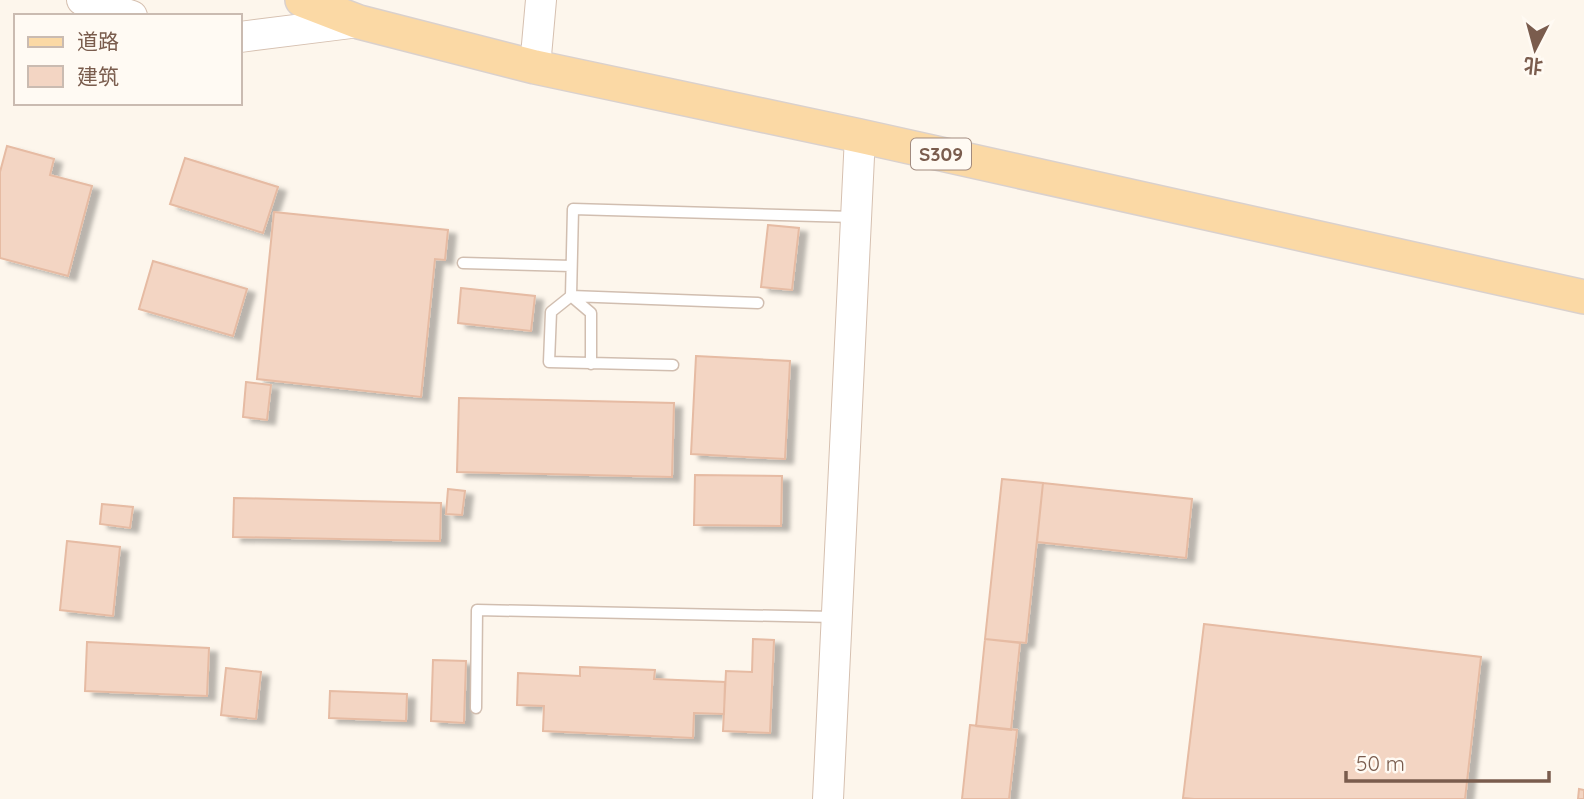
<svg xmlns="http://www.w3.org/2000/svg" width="1584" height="799" font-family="Quicksand,'Noto Sans SC',sans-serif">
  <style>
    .building { fill: #f3d5c3; stroke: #e6bba3; stroke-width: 2; filter: url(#shadow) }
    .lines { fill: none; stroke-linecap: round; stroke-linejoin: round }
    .lane-casing { stroke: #d1beb0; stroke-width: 13 }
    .secondary-casing { stroke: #d6c0b0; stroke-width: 32 }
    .primary-casing { stroke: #dad1cd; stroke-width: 36 }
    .lane { stroke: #fff; stroke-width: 10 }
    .secondary { stroke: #fff; stroke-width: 30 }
    .primary { stroke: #fbd9a5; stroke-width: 33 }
    .labels { text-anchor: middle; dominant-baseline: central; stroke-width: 5; stroke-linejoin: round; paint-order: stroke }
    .shield { fill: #fffaf3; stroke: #a28b7f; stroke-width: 2 }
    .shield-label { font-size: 19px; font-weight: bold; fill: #7a5c4d }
  </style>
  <defs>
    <filter id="shadow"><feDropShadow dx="8" dy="4.5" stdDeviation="2" flood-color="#0004"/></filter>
  </defs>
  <rect width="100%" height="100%" fill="#fdf6ec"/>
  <path class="building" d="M7,146L54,159L50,175L92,186L68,276L0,258V172Z
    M185,158L278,187L263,233L170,204Z
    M274,212L448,230L445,260L435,259L421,397L257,379Z
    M768,225L799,228L792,290L761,287Z
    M153,261L247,289L233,336L139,309Z
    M461,288L535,296L531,331L458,323Z
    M696,356L790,361L785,459L691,454Z
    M246,382L271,385L267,420L243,417Z
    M459,398L674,403L672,477L457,472Z
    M695,475L782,476L781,526L694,525Z
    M1002,479L1043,483L1026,643L985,639Z
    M1043,483L1192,499L1186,558L1037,542Z
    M448,489L465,491L462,515L446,514Z
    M234,498L441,503L440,541L233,537Z
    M102,504L133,507L130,528L100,524Z
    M67,541L120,547L113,616L60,610Z
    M1204,624L1481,657L1465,799H1194L1183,798Z
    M753,639L774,640L770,733L723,731L726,671L752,672Z
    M985,639L1020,643L1011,730L976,726Z
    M87,642L209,648L207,696L85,691Z
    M433,660L466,661L464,723L431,721Z
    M580,667L655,670L654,679L725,682L724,714L694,713L693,738L543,731L544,706L517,705L518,673L580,676Z
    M226,668L261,672L256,719L221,715Z
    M330,691L407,694L406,721L329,718Z
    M970,725L1017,730L1009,799H962Z
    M1579,789L1584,790V799H1578Z"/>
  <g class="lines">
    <defs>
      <path id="lane" d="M463,263L571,266
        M591,364V313L571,296L758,303
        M673,365L549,362L551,312L571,296L573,209L853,217
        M476,708L477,610L834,617"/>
      <path id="secondary" d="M82,0L132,16
        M240,37L359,22
        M535,67L541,0
        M828,799L860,136"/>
      <path id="primary" d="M302,0L359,22L535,67L860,136L1584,297"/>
    </defs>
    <use href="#lane" class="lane-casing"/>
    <use href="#secondary" class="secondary-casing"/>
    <use href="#primary" class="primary-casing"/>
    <use href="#lane" class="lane"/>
    <use href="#secondary" class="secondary"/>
    <use href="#primary" class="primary"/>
  </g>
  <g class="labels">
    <rect class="shield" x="911" y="138.5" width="60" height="31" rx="5"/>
    <g class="shield-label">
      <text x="941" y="154">S309</text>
    </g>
  </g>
  <rect x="14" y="14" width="228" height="91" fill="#fffaf3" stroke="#cabbb1" stroke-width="2"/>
  <rect x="28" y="37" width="35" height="10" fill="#fbd9a5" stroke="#cabbb1" stroke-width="2"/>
  <text x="77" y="49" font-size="21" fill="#7a5c4d">道路</text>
  <rect x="28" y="66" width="35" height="21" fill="#f3d5c3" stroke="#cabbb1" stroke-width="2"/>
  <text x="77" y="84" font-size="21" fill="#7a5c4d">建筑</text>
  <g transform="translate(1535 49) rotate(186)" stroke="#fffaf3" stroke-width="5" paint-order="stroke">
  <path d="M0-5L12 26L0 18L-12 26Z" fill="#7a5c4d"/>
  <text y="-10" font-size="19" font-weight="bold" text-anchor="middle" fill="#7a5c4d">北</text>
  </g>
  <path d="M1346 771v10h203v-10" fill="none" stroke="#7a5c4d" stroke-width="3.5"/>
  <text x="1356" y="771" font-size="21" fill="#7a5c4d" stroke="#fffaf3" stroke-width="5" paint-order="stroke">50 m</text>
</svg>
